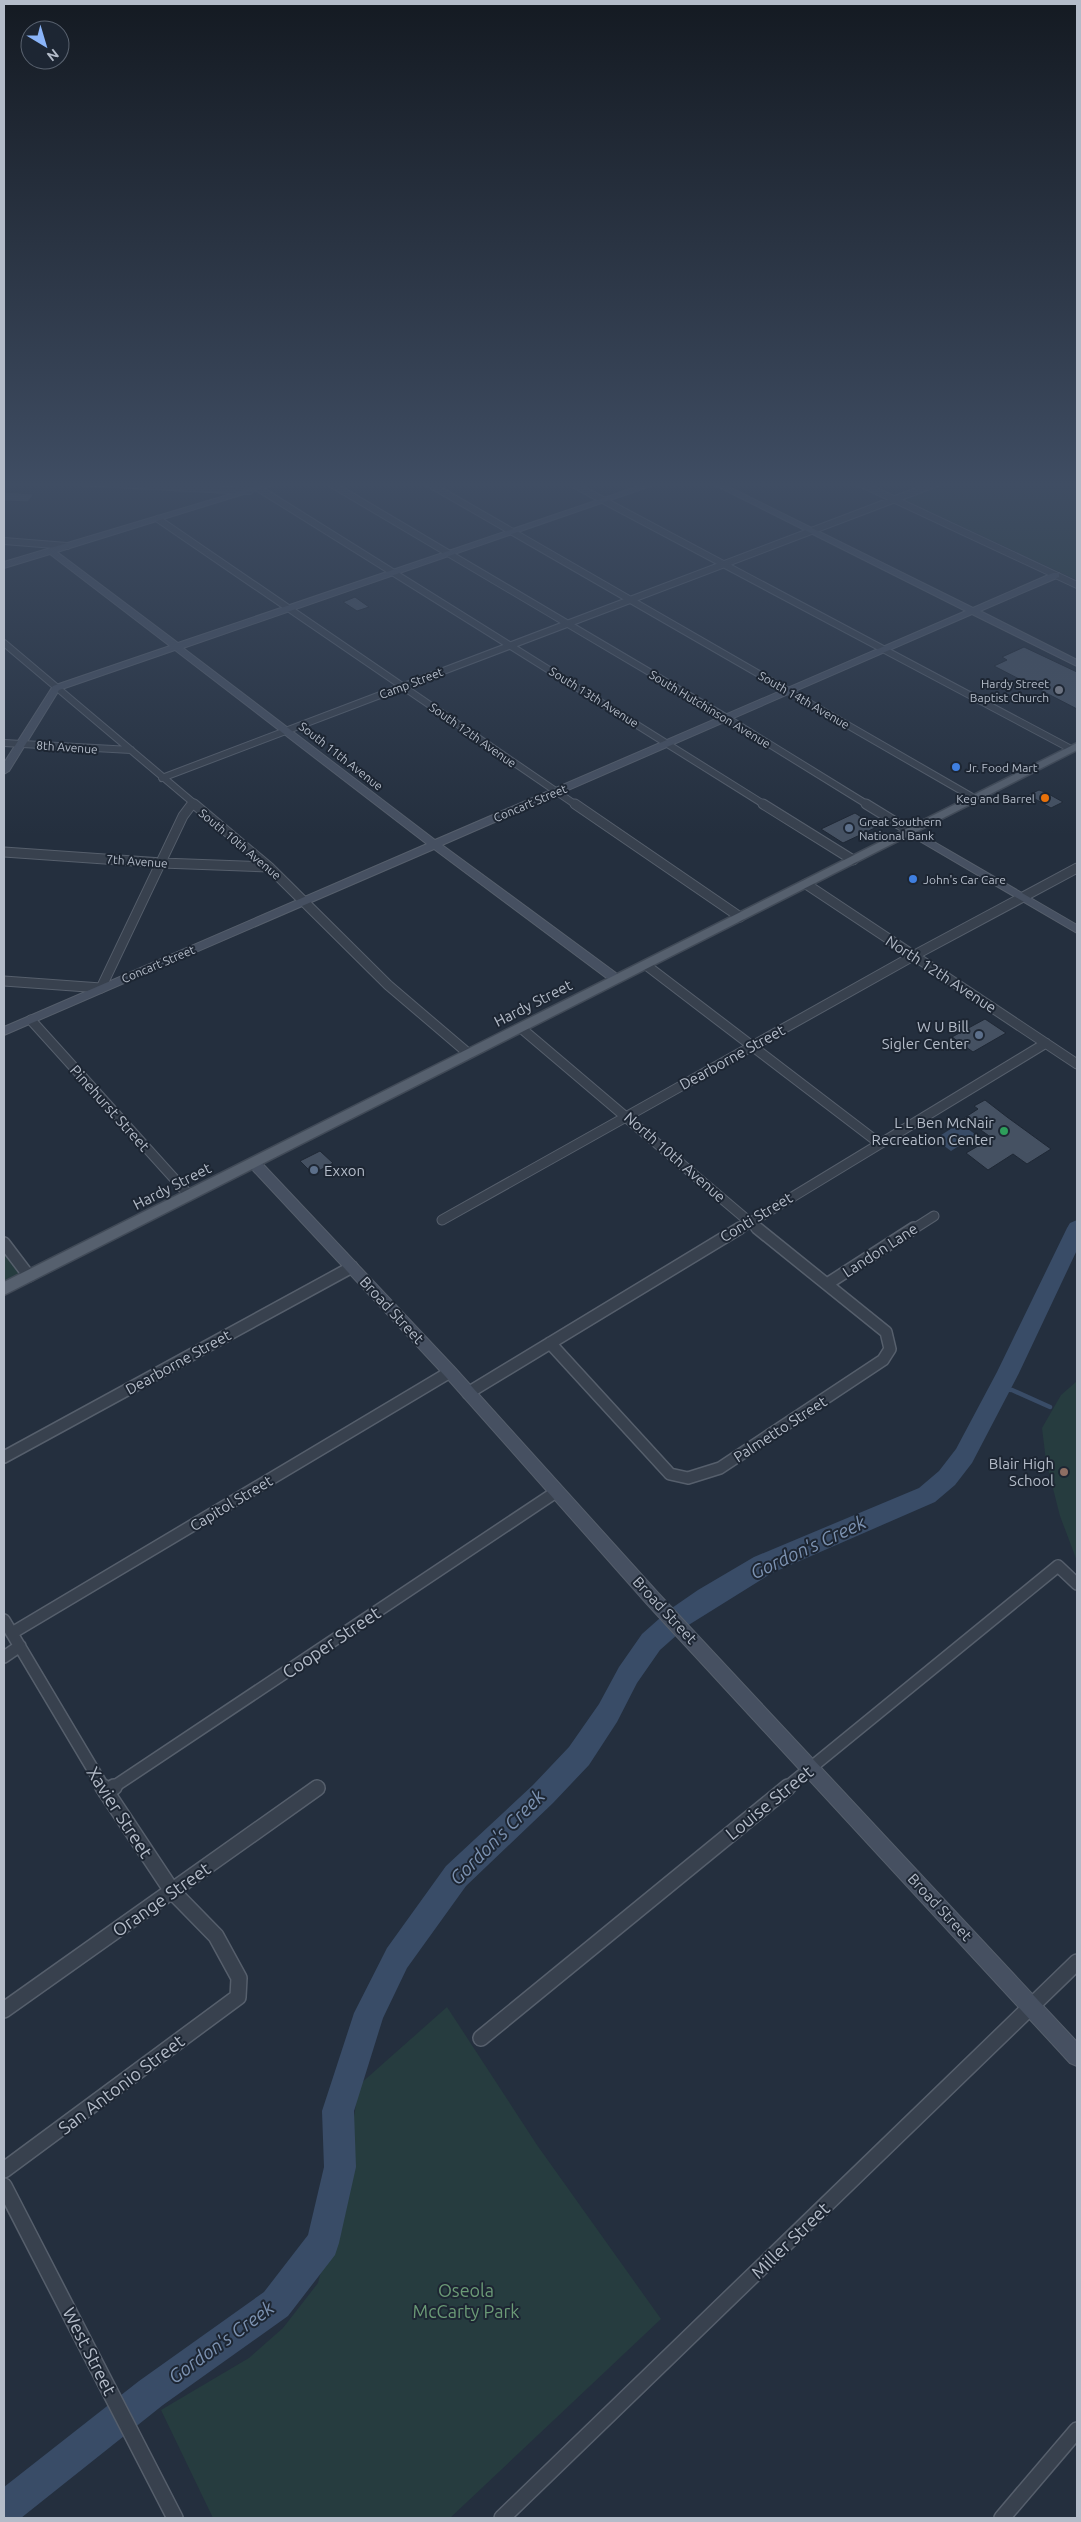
<svg xmlns="http://www.w3.org/2000/svg" width="1081" height="2522" font-family="Ubuntu,sans-serif">
  <style>
    .green { fill: #263c3f }
    .water { fill: #394c67 }
    .lines { fill: none; stroke-linecap: round; stroke-linejoin: round }
    .stream { stroke: #394c67; stroke-width: 4.5 }
    .river { fill: #394c67; fill-rule: evenodd }
    .building { fill: #455162; stroke: #1f2835 }
    .street-far3-casing { stroke: #565f6c; stroke-width: 8 }
    .street-far2-casing { stroke: #565f6c; stroke-width: 11 }
    .street-far1-casing { stroke: #565f6c; stroke-width: 14 }
    .street-casing { stroke: #565f6c; stroke-width: 18 }
    .secondary-casing { stroke: #565f6c; stroke-width: 2 }
    .primary-casing { stroke: #414a57; stroke-width: 3 }
    .street-far3 { stroke: #38414e; stroke-width: 6 }
    .street-far2 { stroke: #38414e; stroke-width: 9 }
    .street-far1 { stroke: #38414e; stroke-width: 11 }
    .street { stroke: #38414e; stroke-width: 15 }
    .secondary { fill: #465061; fill-rule: evenodd }
    .primary { fill: #56606e; fill-rule: evenodd }
    .worship-dot { fill: #6b7280; stroke: #1d2633; stroke-width: 2 }
    .shop-dot { fill: #3f7fe0; stroke: #1d2633; stroke-width: 2 }
    .food-dot { fill: #e8710a; stroke: #1d2633; stroke-width: 2 }
    .service-dot { fill: #5c6f8a; stroke: #1d2633; stroke-width: 2 }
    .leisure-dot { fill: #2e9e5b; stroke: #1d2633; stroke-width: 2 }
    .education-dot { fill: #8d6e63; stroke: #1d2633; stroke-width: 2 }
    .labels { text-anchor: middle; dominant-baseline: central; stroke-width: 4; stroke-linejoin: round; paint-order: stroke }
    .far-street-label { font-size: 12px; fill: #b4bcc9; stroke: #1d2633 }
    .far-poi-label { font-size: 12px; fill: #b4bcc9; stroke: #1d2633; text-anchor: start }
    .street-label { font-size: 15px; fill: #b4bcc9; stroke: #1d2633 }
    .poi-label { font-size: 15px; fill: #b4bcc9; stroke: #1d2633; text-anchor: end }
    .near-street-label { font-size: 18px; fill: #b4bcc9; stroke: #1d2633 }
    .near-park-label { font-size: 18px; fill: #6b9a76; stroke: #1d2633 }
    .near-water-label { font-size: 19px; font-style: italic; fill: #7c92b1; stroke: #1d2633 }
  </style>
  <rect width="100%" height="100%" fill="#242f3e"/>
  <path class="green" d="M949,482H1077V580L905,500Z
    M4,1243L29,1276L4,1289Z
    M1077,1381V1561L1060,1516L1046,1461L1042,1428L1061,1395Z
    M447,2007L537,2145L661,2319L450,2518H213L161,2410L249,2358L283,2328L318,2283L325,2255L337,2230L348,2197L352,2159L351,2136L359,2085Z"/>
  <path class="water" d="M960,1123L976,1135L951,1151L935,1139Z"/>
  <g class="lines">
    <path class="stream" d="M999,1389L1012,1390L1050,1407"/>
    <path class="river" d="M1077,1220V1250L1019,1373L972,1463L955,1485L935,1502L772,1573L687,1626L660,1650L637,1683L617,1722L589,1765L553,1803L466,1886L407,1968L383,2018L354,2111L356,2167L339,2243L335,2255L288,2316L163,2405L21,2518H4V2487L139,2381L264,2292L308,2235L324,2167L322,2111L354,2013L387,1948L446,1866L533,1785L569,1747L599,1704L619,1667L642,1634L669,1610L698,1590L754,1557L919,1488L939,1471L956,1449L997,1372L1067,1228L1070,1223Z"/>
  </g>
  <path class="building" d="M4,492L34,494L28,502L4,501Z
    M355,597L369,607L357,611L343,602Z
    M1024,647L1077,672V709L994,666L1007,660L1002,657Z
    M1039,790L1045,792L1063,802L1051,808L1028,795Z
    M855,813L877,827L843,843L821,829Z
    M985,1019L1006,1033L973,1052L952,1037Z
    M985,1100L1007,1117L1051,1149L1027,1164L1013,1154L988,1170L966,1153L992,1138L964,1118L978,1109L974,1106Z
    M320,1151L333,1163L313,1174L300,1161Z"/>
  <g class="lines">
    <defs>
      <path id="street-far3" d="M75,482L249,491
        M328,482L727,718L868,805
        M426,482L974,798
        M569,482L1071,749
        M857,482L1077,585
        M258,488L765,805
        M158,519L576,805
        M4,541L67,546
        M4,643L196,805
        M4,743L131,750
        M162,778L940,482"/>
      <path id="street-far2" d="M194,804L269,867L388,985L469,1054
        M575,804L740,917
        M763,804L853,860
        M866,804L910,831
        M4,852L162,863L269,867
        M806,884L1077,1064
        M646,965L879,1143
        M4,981L101,988L183,816L192,804
        M31,1020L189,1195
        M521,1028L759,1230
        M442,1220L913,956L1077,868
        M738,1230L1046,1043
        M912,1230L934,1216"/>
      <path id="street-far1" d="M4,1243L29,1276
        M827,1284L914,1228
        M550,1343L670,1474L688,1478L720,1468L883,1360L890,1349L886,1332L757,1228
        M468,1393L740,1228
        M4,1457L352,1267
        M4,1620L104,1788
        M12,1633L450,1372
        M4,1657L20,1646
        M112,1788L556,1492
        M786,1788L1058,1566L1077,1584"/>
      <path id="street" d="M106,1792L114,1787
        M4,2010L317,1788
        M481,2038L788,1787
        M4,2170L238,1997L239,1978L216,1936L172,1891L103,1787
        M4,2186L175,2518
        M502,2518L1077,1962
        M1002,2518L1077,2430"/>
      <path id="secondary" d="M271,482H282L57,552L178,643L651,482H662L183,648L435,840L966,611L709,482H719L973,608L1053,573H1059V577L980,611L1077,660V666L972,614L442,845L620,976V982H612L434,849L4,1035V1027L427,844L175,650L59,690L9,771L4,774V763L53,686L170,646L50,554L4,568V562Z
        M910,828L1077,925V933L906,833L905,831Z
        M254,1158L259,1160L455,1368L659,1594L1077,2042V2066L1070,2063L647,1604L445,1376L249,1166L247,1163L249,1160Z"/>
      <path id="primary" d="M1077,743V750L4,1295V1282Z"/>
    </defs>
    <use href="#street-far3" class="street-far3-casing"/>
    <use href="#street-far2" class="street-far2-casing"/>
    <use href="#street-far1" class="street-far1-casing"/>
    <use href="#street" class="street-casing"/>
    <use href="#secondary" class="secondary-casing"/>
    <use href="#primary" class="primary-casing"/>
    <use href="#street-far3" class="street-far3"/>
    <use href="#street-far2" class="street-far2"/>
    <use href="#street-far1" class="street-far1"/>
    <use href="#street" class="street"/>
    <use href="#secondary" class="secondary"/>
    <use href="#primary" class="primary"/>
  </g>
  <linearGradient id="sky" x2="0" y2="1"><stop stop-color="#141a22"/><stop offset="0.58" stop-color="#3f4d63"/><stop offset="1" stop-color="#3f4d63" stop-opacity="0"/></linearGradient>
  <rect width="1081" height="835" fill="url(#sky)"/>
  <circle class="worship-dot" cx="1059" cy="690" r="5"/>
  <g class="shop-dot">
    <circle cx="956" cy="767" r="5"/>
    <circle cx="913" cy="879" r="5"/>
  </g>
  <circle class="food-dot" cx="1045" cy="798" r="5"/>
  <g class="service-dot">
    <circle cx="849" cy="828" r="5"/>
    <circle cx="979" cy="1035" r="5"/>
    <circle cx="314" cy="1170" r="5"/>
  </g>
  <circle class="leisure-dot" cx="1004" cy="1131" r="5"/>
  <circle class="education-dot" cx="1064" cy="1472" r="5"/>
  <g class="labels">
    <g class="far-street-label">
      <text transform="translate(411 683) rotate(-21)">Camp Street</text>
      <text transform="translate(594 697) rotate(32)">South 13th Avenue</text>
      <text transform="translate(804 700) rotate(30)">South 14th Avenue</text>
      <text transform="translate(710 709) rotate(31)">South Hutchinson Avenue</text>
      <text transform="translate(473 735) rotate(35)">South 12th Avenue</text>
      <text transform="translate(67 747) rotate(4)">8th Avenue</text>
      <text transform="translate(341 756) rotate(38)">South 11th Avenue</text>
      <text transform="translate(530 803) rotate(-23)">Concart Street</text>
      <text transform="translate(240 844) rotate(40)">South 10th Avenue</text>
      <text transform="translate(137 861) rotate(4)">7th Avenue</text>
      <text transform="translate(158 964) rotate(-23)">Concart Street</text>
    </g>
    <g class="far-poi-label">
      <text x="1049" y="683" text-anchor="end">Hardy Street<tspan x="1049" dy="14">Baptist Church</tspan></text>
      <text x="966" y="767">Jr. Food Mart</text>
      <text x="1035" y="798" text-anchor="end">Keg and Barrel</text>
      <text x="859" y="821">Great Southern<tspan x="859" dy="14">National Bank</tspan></text>
      <text x="923" y="879">John's Car Care</text>
    </g>
    <g class="street-label">
      <text transform="translate(941 974) rotate(33)">North 12th Avenue</text>
      <text transform="translate(533 1003) rotate(-27)">Hardy Street</text>
      <text transform="translate(732 1057) rotate(-29)">Dearborne Street</text>
      <text transform="translate(110 1108) rotate(48)">Pinehurst Street</text>
      <text transform="translate(675 1157) rotate(41)">North 10th Avenue</text>
      <text transform="translate(172 1186) rotate(-27)">Hardy Street</text>
      <text transform="translate(756 1217) rotate(-31)">Conti Street</text>
      <text transform="translate(880 1250) rotate(-33)">Landon Lane</text>
      <text transform="translate(392 1310) rotate(47)">Broad Street</text>
      <text transform="translate(178 1362) rotate(-29)">Dearborne Street</text>
      <text transform="translate(780 1429) rotate(-33)">Palmetto Street</text>
      <text transform="translate(231 1503) rotate(-31)">Capitol Street</text>
      <text transform="translate(665 1610) rotate(47)">Broad Street</text>
      <text transform="translate(940 1907) rotate(47)">Broad Street</text>
    </g>
    <g class="poi-label">
      <text x="969" y="1026">W U Bill<tspan x="969" dy="17">Sigler Center</tspan></text>
      <text x="994" y="1122">L L Ben McNair<tspan x="994" dy="17">Recreation Center</tspan></text>
      <text x="324" y="1170" text-anchor="start">Exxon</text>
      <text x="1054" y="1463">Blair High<tspan x="1054" dy="17">School</tspan></text>
    </g>
    <g class="near-street-label">
      <text transform="translate(331 1642) rotate(-34)">Cooper Street</text>
      <text transform="translate(769 1802) rotate(-39)">Louise Street</text>
      <text transform="translate(120 1812) rotate(57)">Xavier Street</text>
      <text transform="translate(161 1899) rotate(-35)">Orange Street</text>
      <text transform="translate(121 2084) rotate(-37)">San Antonio Street</text>
      <text transform="translate(790 2240) rotate(-44)">Miller Street</text>
      <text transform="translate(90 2351) rotate(63)">West Street</text>
    </g>
    <g class="near-park-label">
      <text x="466" y="2290">Oseola<tspan x="466" dy="21">McCarty Park</tspan></text>
    </g>
    <g class="near-water-label">
      <text transform="translate(808 1547) rotate(-25)">Gordon's Creek</text>
      <text transform="translate(497 1837) rotate(-45)">Gordon's Creek</text>
      <text transform="translate(221 2342) rotate(-36)">Gordon's Creek</text>
    </g>
  </g>
  <rect width="1081" height="2522" fill="none" stroke="#b4bcc9" stroke-width="10"/>
  <g transform="translate(45 45) rotate(142)"><circle r="24" fill="#1d2633" stroke="#59626f"/>
  <path d="M0-4L9 19L0 12L-9 19Z" fill="#8ab4f8"/>
  <text y="-8" font-size="14" font-weight="bold" text-anchor="middle" fill="#b4bcc9">N</text>
  </g>
</svg>
